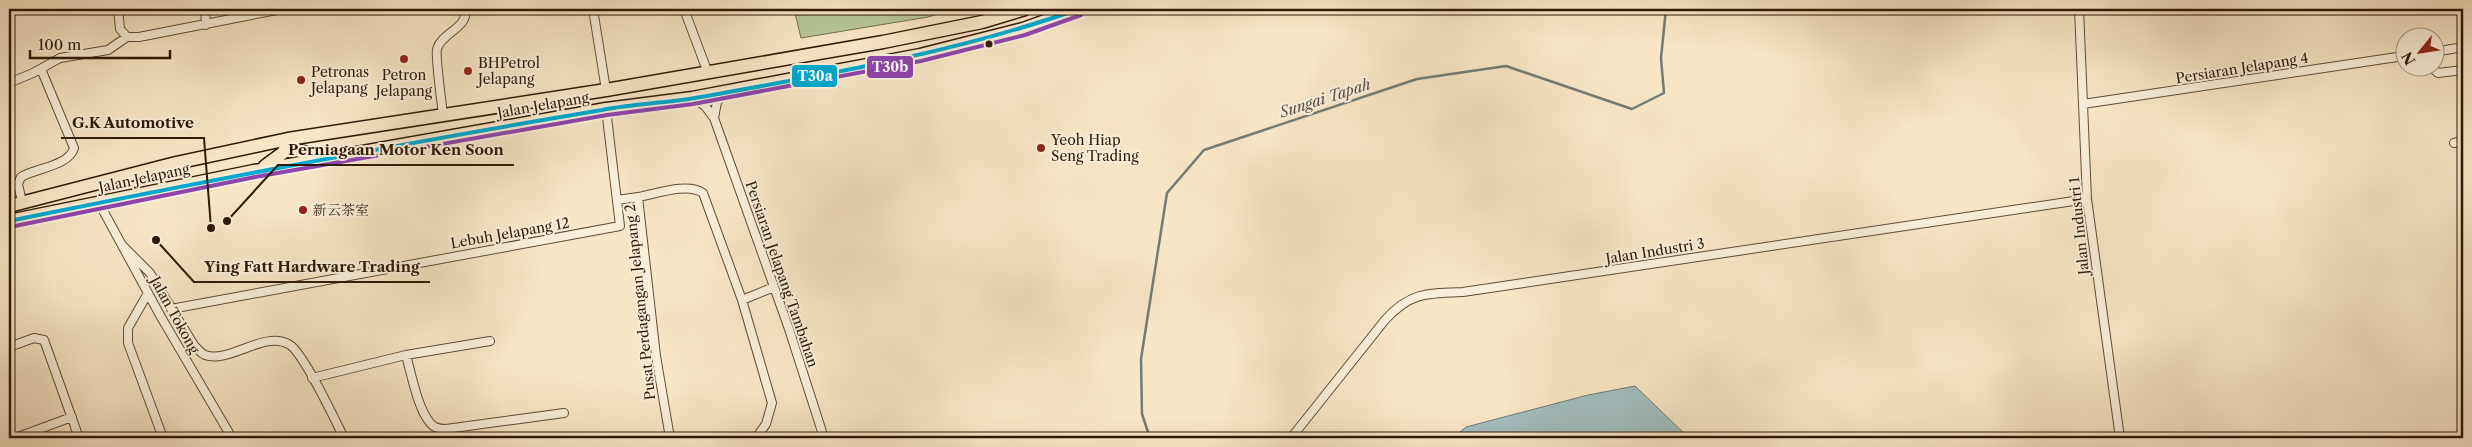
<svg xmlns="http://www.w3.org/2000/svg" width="2472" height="447" font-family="'Libre Caslon Text','Noto Serif SC',serif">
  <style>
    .green { fill: #b7c699; stroke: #736f50 }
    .water { fill: #a1bdbe; stroke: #737b74 }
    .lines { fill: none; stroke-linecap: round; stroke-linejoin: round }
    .stream { stroke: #737b74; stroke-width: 2.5 }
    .minor-casing { stroke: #614b36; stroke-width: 10 }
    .primary-casing { stroke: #2f1806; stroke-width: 15 }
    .minor { stroke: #faeeda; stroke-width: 8 }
    .primary { stroke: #f8e5c6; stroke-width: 12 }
    .bus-1-casing { stroke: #faeeda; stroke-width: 8 }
    .bus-2-casing { stroke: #faeeda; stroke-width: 8 }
    .bus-1 { stroke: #00a9ce; stroke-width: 4 }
    .bus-2 { stroke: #8e44ad; stroke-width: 4 }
    .bus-dot { fill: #2f1806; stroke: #faeeda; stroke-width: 2 }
    .poi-dot { fill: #8f2418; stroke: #faeeda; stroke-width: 2 }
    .labels { text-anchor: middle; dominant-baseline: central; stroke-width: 4; stroke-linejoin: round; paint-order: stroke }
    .poi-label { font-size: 14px; fill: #2f1806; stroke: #faeeda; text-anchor: start }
    .street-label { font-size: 14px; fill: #2f1806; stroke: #faeeda }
    .water-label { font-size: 15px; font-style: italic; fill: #575246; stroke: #faeeda }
    .leader { fill: none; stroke: #2f1806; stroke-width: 2 }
    .callout-dot { fill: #2f1806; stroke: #faeeda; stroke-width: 2 }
    .callout-label { font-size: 15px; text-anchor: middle; font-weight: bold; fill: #2f1806; stroke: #faeeda; stroke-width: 4; stroke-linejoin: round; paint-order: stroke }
    .line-badge { stroke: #faeeda; stroke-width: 2 }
    .badge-label { font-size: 14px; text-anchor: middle; font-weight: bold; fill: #fff }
  </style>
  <rect width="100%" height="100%" fill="#f8e5c6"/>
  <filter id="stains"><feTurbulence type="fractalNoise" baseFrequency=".004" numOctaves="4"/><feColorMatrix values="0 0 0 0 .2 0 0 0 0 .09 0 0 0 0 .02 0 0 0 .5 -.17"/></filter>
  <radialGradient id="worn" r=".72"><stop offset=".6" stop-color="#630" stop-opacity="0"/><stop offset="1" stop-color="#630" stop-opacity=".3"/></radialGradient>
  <path class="green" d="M794,9H956L928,17L801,38Z"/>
  <path class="water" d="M1635,386L1689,438H1453L1466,427L1588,395Z"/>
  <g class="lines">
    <path class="stream" d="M1150,438L1142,414L1141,359L1167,193L1204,150L1417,79L1506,66L1632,109L1664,93L1661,58L1666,9"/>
    <defs>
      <path id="minor" d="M118,9L120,29L127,37H139L282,9
        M205,9L206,25
        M593,9L606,90
        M684,9L708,73
        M2079,9L2087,199L2120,438
        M2434,52L2463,47
        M2432,68L2438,73L2463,70
        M9,83L33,73L60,58L108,50L127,37
        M693,98L705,106L714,118L789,329L824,438
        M2083,104L2404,56
        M443,115C442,104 435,56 437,49C442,32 469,28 465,9
        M714,118L717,102L724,93
        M2454,143L2463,141
        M617,200L638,197
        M22,202L18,184L21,177C36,168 69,166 74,148L41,69
        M99,203L161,317L232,438
        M122,245L150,273L194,345C197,348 200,353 205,355C230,364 265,329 290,345C304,354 335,420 344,438
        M148,293L128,328V343L163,438
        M742,300L774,287
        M171,309L620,226L606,109
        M9,347L34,338L44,340L79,438
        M406,355C411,372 419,418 435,427C437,428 443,429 446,429L564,413
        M312,378L406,355L490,341
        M15,438L72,417
        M670,438L656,356L638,197C656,194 687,182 703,193L742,300L772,403L766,424L756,438
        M1291,438L1385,320C1410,292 1428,293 1463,292L2087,199"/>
      <path id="primary" d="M288,139L296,150L318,156
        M265,166L284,152L288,139
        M9,206L176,163L288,139L606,90L883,42L982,22L1025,9
        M9,221L254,171L606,109L692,98L920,55L1023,29L1079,9"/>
    </defs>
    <use href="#minor" class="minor-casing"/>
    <use href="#primary" class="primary-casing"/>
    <use href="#minor" class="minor"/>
    <use href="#primary" class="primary"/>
    <defs>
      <path id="bus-1" d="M9,221C206,181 404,143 602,110C633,104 664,103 695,98C824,75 955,53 1079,9"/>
      <path id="bus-2" d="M10,227L255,177L607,115L693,104L921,61L1025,35L1081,15"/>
    </defs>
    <use href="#bus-1" class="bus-1-casing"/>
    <use href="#bus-2" class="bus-2-casing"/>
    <use href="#bus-1" class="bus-1"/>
    <use href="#bus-2" class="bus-2"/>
  </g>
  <circle class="bus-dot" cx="989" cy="44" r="4.5"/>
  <g class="poi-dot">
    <circle cx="404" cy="59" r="5"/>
    <circle cx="468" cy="71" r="5"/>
    <circle cx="301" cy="80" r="5"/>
    <circle cx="1041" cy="148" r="5"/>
    <circle cx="303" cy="210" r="5"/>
  </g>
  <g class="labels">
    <g class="poi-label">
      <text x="478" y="63">BHPetrol<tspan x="478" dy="16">Jelapang</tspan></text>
      <text x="311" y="72">Petronas<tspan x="311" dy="16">Jelapang</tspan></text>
      <text x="404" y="75" text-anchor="middle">Petron<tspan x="404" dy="16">Jelapang</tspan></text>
      <text x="1051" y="140">Yeoh Hiap<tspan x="1051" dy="16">Seng Trading</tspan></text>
      <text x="313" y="210">新云茶室</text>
    </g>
    <g class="street-label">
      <text transform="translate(2242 68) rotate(-9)">Persiaran Jelapang 4</text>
      <text transform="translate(543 105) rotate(-10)">Jalan Jelapang</text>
      <text transform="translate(144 178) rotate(-12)">Jalan Jelapang</text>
      <text transform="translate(2079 226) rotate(-96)">Jalan Industri 1</text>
      <text transform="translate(510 233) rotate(-10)">Lebuh Jelapang 12</text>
      <text transform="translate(1655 251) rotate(-9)">Jalan Industri 3</text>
      <text transform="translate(782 274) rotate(71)">Persiaran Jelapang Tambahan</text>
      <text transform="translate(640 302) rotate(-96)">Pusat Perdagangan Jelapang 2</text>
      <text transform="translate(175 315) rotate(61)">Jalan Tokong</text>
    </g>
    <g class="water-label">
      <text transform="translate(1325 98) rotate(-18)">Sungai Tapah</text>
    </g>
  </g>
  <path class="leader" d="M211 228L204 138H61M227 221L278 165H514M156 240L194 282H430"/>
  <g class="callout-dot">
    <circle cx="211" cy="228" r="5"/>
    <circle cx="227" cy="221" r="5"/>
    <circle cx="156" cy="240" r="5"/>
  </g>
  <g class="callout-label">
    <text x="133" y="128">G.K Automotive</text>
    <text x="396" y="155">Perniagaan Motor Ken Soon</text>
    <text x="312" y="272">Ying Fatt Hardware Trading</text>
  </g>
  <g class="line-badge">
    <rect x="866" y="55" width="48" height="24" rx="5" fill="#8e44ad"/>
    <rect x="791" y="64" width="47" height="24" rx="5" fill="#00a9ce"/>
  </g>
  <g class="badge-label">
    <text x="890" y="72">T30b</text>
    <text x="815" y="81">T30a</text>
  </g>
  <rect width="2472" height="447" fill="none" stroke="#f8e5c6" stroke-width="30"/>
  <rect x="10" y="10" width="2452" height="427" fill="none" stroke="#2f1806" stroke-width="2.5"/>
  <rect x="15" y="15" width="2442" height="417" fill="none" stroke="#2f1806"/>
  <g transform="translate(2420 52) rotate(240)"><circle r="24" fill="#faeeda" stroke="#a99885"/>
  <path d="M0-4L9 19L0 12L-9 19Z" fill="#8f2418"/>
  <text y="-8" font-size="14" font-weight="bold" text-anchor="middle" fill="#2f1806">N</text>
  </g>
  <path d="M30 50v8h140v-8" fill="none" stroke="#2f1806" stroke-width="2.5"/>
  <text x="38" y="50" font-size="15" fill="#2f1806" stroke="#faeeda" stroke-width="4" paint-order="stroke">100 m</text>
  <rect width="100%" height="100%" filter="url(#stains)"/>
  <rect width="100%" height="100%" fill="url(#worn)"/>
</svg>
